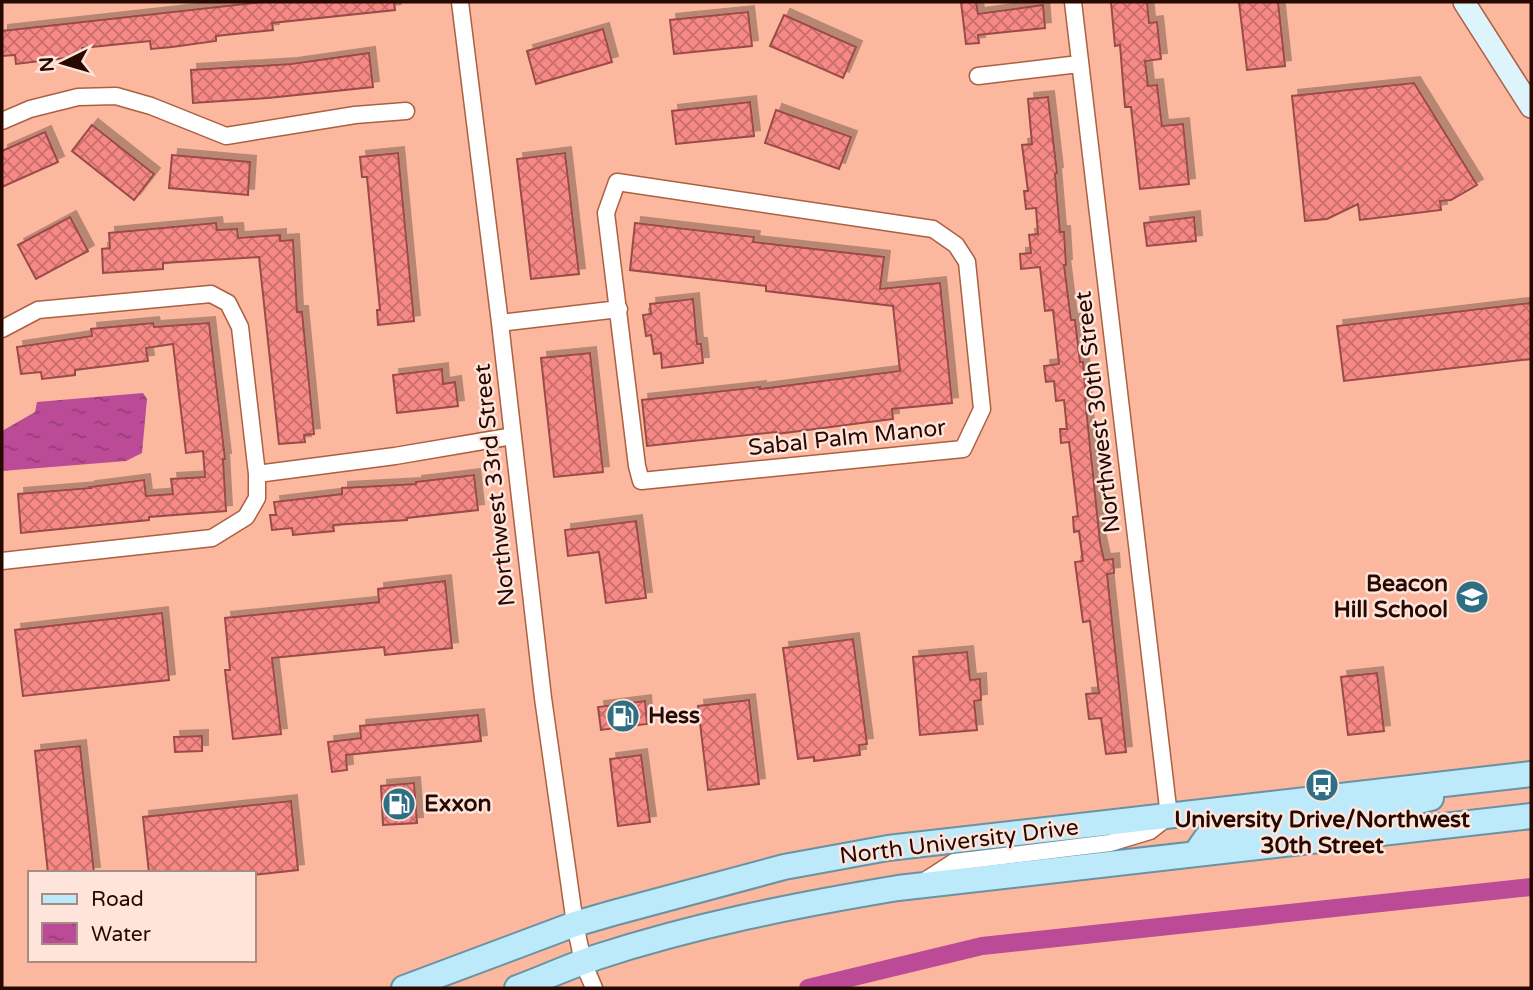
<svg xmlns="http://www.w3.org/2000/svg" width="1533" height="990" font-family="'Varela Round',sans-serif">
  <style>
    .water { fill: url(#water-ripples) }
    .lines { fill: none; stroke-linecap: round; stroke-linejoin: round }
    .canal { stroke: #bb4b96; stroke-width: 18 }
    .building { fill: url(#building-cross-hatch); stroke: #9a4b49; stroke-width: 2; filter: url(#shadow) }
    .street-casing { stroke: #ab6042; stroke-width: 19 }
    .secondary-casing { stroke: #ab6042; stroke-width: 24 }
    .primary-casing { stroke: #6b92a1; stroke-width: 28 }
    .street { stroke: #fff; stroke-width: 16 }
    .secondary { stroke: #def4fd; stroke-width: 21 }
    .primary { stroke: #bceafa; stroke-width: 24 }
    .labels { text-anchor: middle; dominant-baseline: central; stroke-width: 5; stroke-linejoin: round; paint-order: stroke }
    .street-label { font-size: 23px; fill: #260901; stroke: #fee4da }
    .poi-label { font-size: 23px; font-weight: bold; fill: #260901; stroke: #fee4da; text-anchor: start }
  </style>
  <defs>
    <pattern id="water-ripples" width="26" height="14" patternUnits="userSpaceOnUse" patternTransform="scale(1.75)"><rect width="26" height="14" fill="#bb4b96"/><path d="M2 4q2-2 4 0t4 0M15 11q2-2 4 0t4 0" fill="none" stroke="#983d78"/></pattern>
    <pattern id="building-cross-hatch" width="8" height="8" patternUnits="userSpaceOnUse" patternTransform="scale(1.75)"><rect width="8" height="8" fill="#f68885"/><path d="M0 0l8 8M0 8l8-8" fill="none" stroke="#c76d6a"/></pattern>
    <filter id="shadow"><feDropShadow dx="6" dy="-6" stdDeviation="0" flood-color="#0004"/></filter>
  </defs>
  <rect width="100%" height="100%" fill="#fbb89e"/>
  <path class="water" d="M143,393L147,399L142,453L126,461L2,471V431L35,412L37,402Z"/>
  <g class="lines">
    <path class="canal" d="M808,988L982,946L1531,887"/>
  </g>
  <path class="building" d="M262,2H394L395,10L272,23L273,30L216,36V41L172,47L151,49L150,41L82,48V56L16,64L15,55L2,56V31Z
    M961,2H976L978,14L1043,5L1045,28L978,35L979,43L966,44Z
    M1111,2H1147L1149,23L1157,22L1161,59L1145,61L1148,86L1157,85L1162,126L1183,124L1189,184L1140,189L1131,107H1125L1120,45L1115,46Z
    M1239,2H1278L1285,66L1247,70Z
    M748,12L752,46L674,54L670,20Z
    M784,15L856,47L843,78L770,46Z
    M603,29L612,62L536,84L527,51Z
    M369,53L373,87L268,98L193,103L191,70L291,64Z
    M1414,83L1477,185L1451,200L1440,201L1441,210L1360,220L1358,204L1327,219L1305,221L1292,96Z
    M1048,97L1057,173L1055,174L1060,232H1064L1066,265H1064L1071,320H1075L1080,362H1083L1086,398H1085L1100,542L1104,560L1113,559L1114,573L1107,574L1126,752L1106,754L1101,718L1089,719L1086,694L1099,693L1090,621L1083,622L1075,562L1083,561L1079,531L1074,532L1073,517L1078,516L1069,442L1061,443L1060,429H1067L1064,400L1056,401L1054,381L1046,382L1044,366L1059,364L1053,310L1045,311L1040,267L1021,269L1020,254L1031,253L1029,235L1038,234L1036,208L1026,209L1024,191H1028L1022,145L1032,144L1028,99Z
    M750,102L754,136L676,144L672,111Z
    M776,110L851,137L839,169L765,143Z
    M92,125L154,174L134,200L72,151Z
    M45,132L58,162L2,187V151Z
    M398,153L414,321L378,325L377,310H380L367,177H362L360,157Z
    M565,153L579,274L531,279L517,159Z
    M172,155L250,162L248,195L169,188Z
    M70,217L88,251L36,279L18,245Z
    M1194,217L1196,241L1147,246L1144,223Z
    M216,223L217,230L237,229L238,238L280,235V241L293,240L297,312H302L314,434L304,435L305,442L279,444L259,257L163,263V269L103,273L102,249L110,248L109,233Z
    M635,223L754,237L753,242L884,257L880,289L940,283L952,403L892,409L893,419L776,434V432L647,446L642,400L760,387V389L900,371L893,306L766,291V286L630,270Z
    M693,299L697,344H701L703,363L662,368L661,353L654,354L651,335L646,336L643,315L651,314L650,304Z
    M1531,303V359L1344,381L1337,326Z
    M153,323L154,327L209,323L225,459H223L226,511L149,517V520L21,533L18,494L91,488L90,487L144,480L146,496L173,494L171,479L205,477L203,451L186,453L173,344L146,348L148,361L75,370V375L42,379L41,372L21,374L17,347L92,336L91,329Z
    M590,353L603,472L554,477L541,358Z
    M442,369L443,384L455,382L458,406L397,413L393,375Z
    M474,475L478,510L407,518V520L333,525L334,531L293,535L292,528L272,530L270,515H276L274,502L342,494V488L416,484V482Z
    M636,521L646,598L606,603L599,552L568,556L565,530Z
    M445,581L452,648L385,655L384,647L272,658L281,734L233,739L225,670H230L225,618L379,602L378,589Z
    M162,613L169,680L23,696L15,630Z
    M853,639L867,744L859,745L860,755L814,761V757L798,759L783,648Z
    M967,652L970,680L980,679L981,700L974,701L977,730L920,735L913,657Z
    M1377,673L1384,731L1348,735L1341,677Z
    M749,700L759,784L708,790L698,706Z
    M645,701L647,724L601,730L598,707Z
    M478,715L481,741L346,755L347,770L332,772L328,742L361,738L360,726Z
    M202,736V751L175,752L174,737Z
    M80,746L94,873H48L35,751Z
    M641,755L650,822L618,826L610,759Z
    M414,783L417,823L383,825L381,786Z
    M291,801L298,870L254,875V873H149L143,817Z"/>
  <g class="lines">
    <defs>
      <path id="street" d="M460,2L500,323L543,698L575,924L583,962L594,988
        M978,76L1079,64
        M2,121L30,109L78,97L116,96L151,106L226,136L355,115L406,111
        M617,182L933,229L956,245L967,262L982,409L963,449L641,481L637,466L606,213Z
        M500,323L619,309
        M2,329L38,310L211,294L228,303L240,327L257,474V498L246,517L212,538L2,561
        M257,474L395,456L513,436
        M923,882L954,862L1110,843L1150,831L1169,816L1073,2"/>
      <path id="secondary" d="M1464,2L1531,107"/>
      <path id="primary" d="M1196,853L1207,837L1231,827L1392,808L1431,798
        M404,988L575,924L613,913L784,867L888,848L1531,774
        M517,988C544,978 570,966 597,957C695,925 796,905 898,888L1531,816"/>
    </defs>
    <use href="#street" class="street-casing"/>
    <use href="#secondary" class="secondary-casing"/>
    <use href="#primary" class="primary-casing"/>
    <use href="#street" class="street"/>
    <use href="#secondary" class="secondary"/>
    <use href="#primary" class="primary"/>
  </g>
  <defs>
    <symbol id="school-disc" viewBox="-11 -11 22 22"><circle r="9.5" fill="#2f6e83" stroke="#fee4da"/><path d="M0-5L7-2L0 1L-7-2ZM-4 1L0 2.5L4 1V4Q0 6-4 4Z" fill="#fff"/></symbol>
    <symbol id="fuel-disc" viewBox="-11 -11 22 22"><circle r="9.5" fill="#2f6e83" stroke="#fee4da"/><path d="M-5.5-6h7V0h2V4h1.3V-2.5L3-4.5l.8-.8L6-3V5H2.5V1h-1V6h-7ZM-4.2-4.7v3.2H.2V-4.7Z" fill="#fff"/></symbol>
    <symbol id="bus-disc" viewBox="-11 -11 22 22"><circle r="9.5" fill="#2f6e83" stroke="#fee4da"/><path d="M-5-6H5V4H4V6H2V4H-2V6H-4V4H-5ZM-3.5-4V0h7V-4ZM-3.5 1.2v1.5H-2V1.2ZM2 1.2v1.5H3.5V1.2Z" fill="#fff"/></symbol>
  </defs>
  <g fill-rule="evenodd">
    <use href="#school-disc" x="1453" y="578" width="38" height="38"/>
    <use href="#fuel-disc" x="604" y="697" width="38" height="38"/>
    <use href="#bus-disc" x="1303" y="766" width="38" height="38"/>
    <use href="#fuel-disc" x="380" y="785" width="38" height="38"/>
  </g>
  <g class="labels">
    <g class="street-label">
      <text transform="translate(1098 412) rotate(-97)">Northwest 30th Street</text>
      <text transform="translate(847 438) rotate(-6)">Sabal Palm Manor</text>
      <text transform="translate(495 485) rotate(-96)">Northwest 33rd Street</text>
      <text transform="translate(959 842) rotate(-7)">North University Drive</text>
    </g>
    <g class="poi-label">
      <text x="1448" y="584" text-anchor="end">Beacon<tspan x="1448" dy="26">Hill School</tspan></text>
      <text x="648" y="716">Hess</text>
      <text x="424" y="804">Exxon</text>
      <text x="1322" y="820" text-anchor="middle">University Drive/Northwest<tspan x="1322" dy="26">30th Street</tspan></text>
    </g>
  </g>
  <rect width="1533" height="990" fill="none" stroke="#260901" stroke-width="7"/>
  <rect x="28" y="871" width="228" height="91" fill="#fee4da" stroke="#a88c83" stroke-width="2"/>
  <rect x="42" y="894" width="35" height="10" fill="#bceafa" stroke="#a88c83" stroke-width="2"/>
  <text x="91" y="906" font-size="21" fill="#260901">Road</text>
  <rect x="42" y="923" width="35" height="21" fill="url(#water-ripples)" stroke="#a88c83" stroke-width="2"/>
  <text x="91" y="941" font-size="21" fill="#260901">Water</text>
  <g transform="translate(63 63) rotate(265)" stroke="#fee4da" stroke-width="5" paint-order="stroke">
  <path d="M0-5L12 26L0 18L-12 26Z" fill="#260901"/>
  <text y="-10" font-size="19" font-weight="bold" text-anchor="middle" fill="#260901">N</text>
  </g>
</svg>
